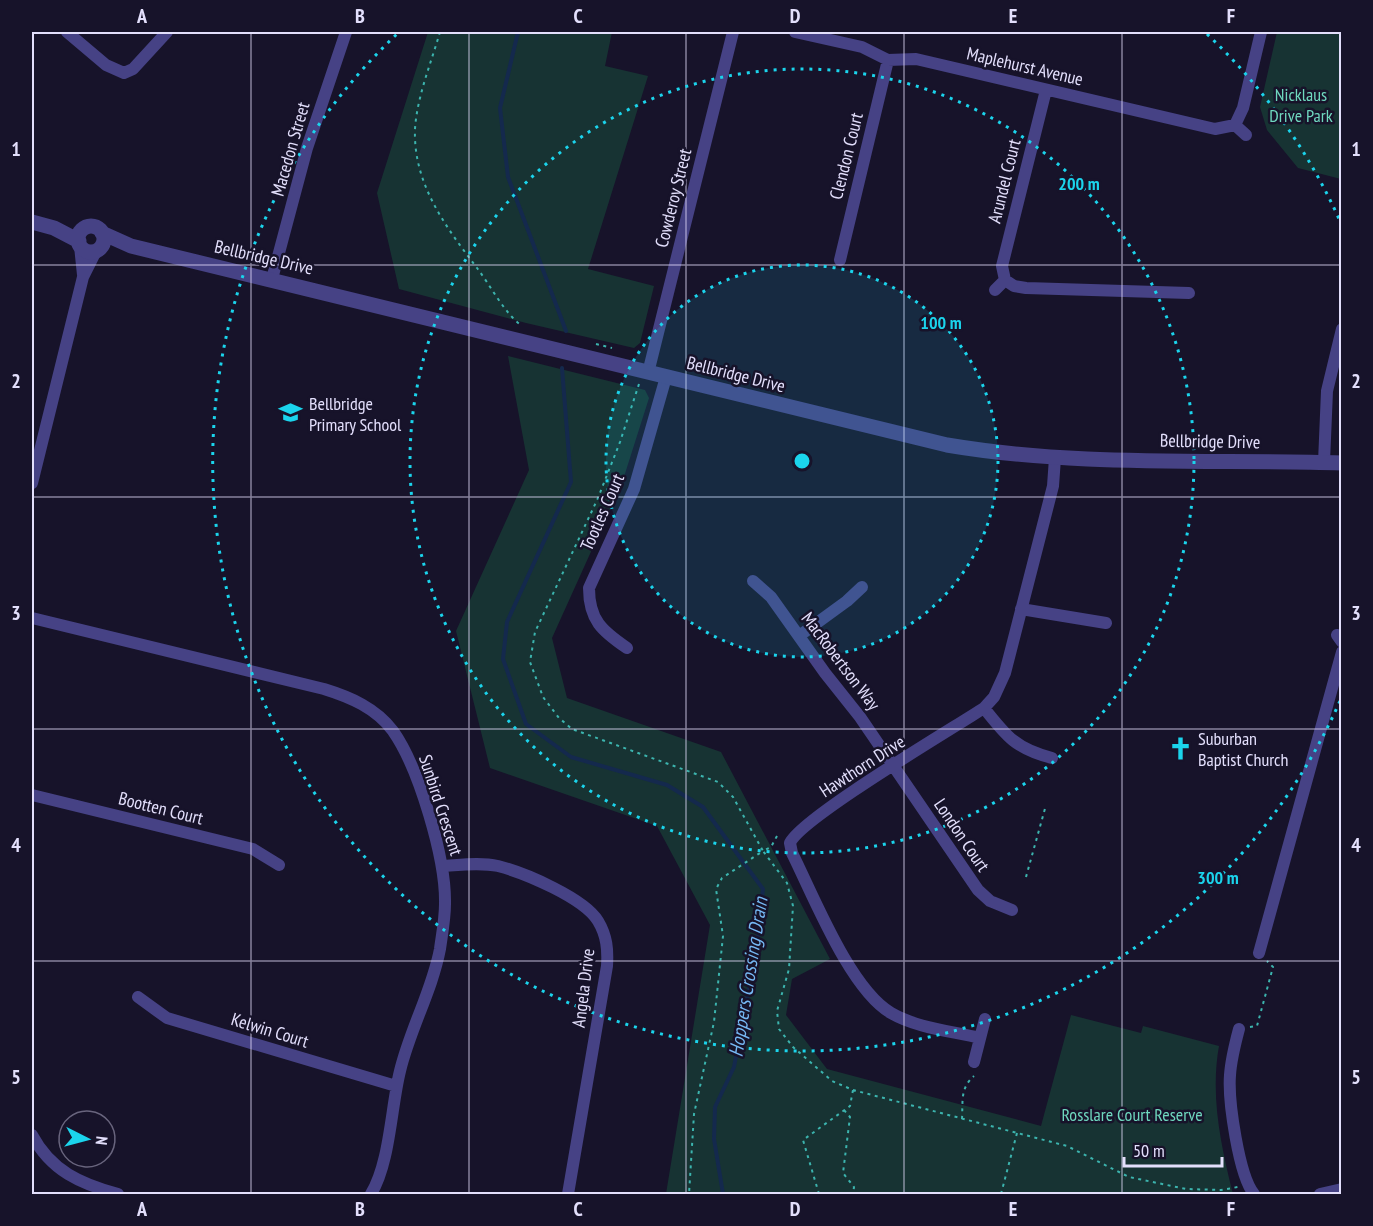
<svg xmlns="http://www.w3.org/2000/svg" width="1373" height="1226" font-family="'PT Sans Narrow',sans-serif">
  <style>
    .green { fill: #173333 }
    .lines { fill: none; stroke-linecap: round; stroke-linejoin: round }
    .stream { stroke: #14294d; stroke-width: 4 }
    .path { stroke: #3cb4ae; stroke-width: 2; stroke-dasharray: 3 4.5; stroke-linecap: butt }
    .minor { stroke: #464285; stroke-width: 12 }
    .tertiary { stroke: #464285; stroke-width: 15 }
    .grid { fill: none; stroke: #e3dffc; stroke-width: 1.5; stroke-opacity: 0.55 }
    .ring { fill: none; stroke: #1bd4ec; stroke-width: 3; stroke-dasharray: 3 6 }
    .labels { text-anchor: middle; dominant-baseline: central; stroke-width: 5; stroke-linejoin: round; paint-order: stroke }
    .street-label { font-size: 18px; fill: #e3dffc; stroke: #17132a }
    .park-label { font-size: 18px; fill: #6fd8bf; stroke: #17132a }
    .poi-label { font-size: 18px; fill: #e3dffc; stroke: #17132a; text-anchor: start }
    .water-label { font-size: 20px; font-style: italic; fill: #76b8f4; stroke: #17132a }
    .centre { fill: #1bd4ec; stroke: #17132a; stroke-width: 3 }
    .ring-label { font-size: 18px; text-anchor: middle; font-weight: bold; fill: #1bd4ec; stroke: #17132a; stroke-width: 5; stroke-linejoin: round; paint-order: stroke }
    .neatline { fill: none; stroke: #e3dffc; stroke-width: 2 }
    .grid-label { font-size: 20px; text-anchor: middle; font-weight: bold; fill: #e3dffc }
  </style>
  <rect width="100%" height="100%" fill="#17132a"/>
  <path class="green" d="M428,32H612L605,66L648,76L588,269L654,286L640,343L634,348L526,323L399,289L377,193Z
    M1277,32H1341V179L1298,168L1267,130L1260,107Z
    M508,356L645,390L649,398L622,483L552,638L567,698L721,752L830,959L792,979L786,1015L827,1069L1041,1126L1071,1015L1141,1033L1143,1026L1219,1046C1210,1096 1221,1146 1233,1194H666L710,925L657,826L490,768L456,631L529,470Z"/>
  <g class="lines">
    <path class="stream" d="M518,32L500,108L508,177L566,331
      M562,368L571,482L507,622L503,659L526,724L571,757L667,785L703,807L763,889L757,946L734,1067L715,1107L714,1139L723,1194"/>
    <path class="path" d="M440,32C431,63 417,97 415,129C413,184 446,227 477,268C491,286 504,313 522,326
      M596,344L612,348
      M639,384L620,442L598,498L535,632L530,662L543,697L559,718L572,729L718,782L733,797L763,851L722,878L716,889L723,936L714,1022L694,1114L689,1194
      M777,836L771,847L763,851L787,883L793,906L789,969L777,1011L779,1029L793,1047L832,1081L853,1090L1067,1146L1129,1177L1186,1189L1221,1190L1238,1187
      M1026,877L1046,805
      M1250,1027L1257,1026L1273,967L1267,961
      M844,1110L850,1117L843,1173L854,1187L853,1194
      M962,1119C963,1101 960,1088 974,1076
      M819,1194L803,1140L850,1106L853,1090
      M1001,1194L1017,1133"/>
    <path class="minor" d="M67,32L106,65L124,73L133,69L167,32
      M795,32L862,47L888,60L916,59L1215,129L1235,125L1246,135
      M1046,90L1002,266L1005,280L1014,286L1026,288L1189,293
      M1235,125L1243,108L1261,32
      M80,246L83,275
      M840,260L888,60
      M272,279L307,148L346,32
      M995,290L1005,280
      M648,373L733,32
      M1324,462L1327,391L1342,329
      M32,483L83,277L96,251
      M753,581L771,597L825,673L860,717L978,890L990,901L1012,910
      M1021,609L1106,623
      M32,618L324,689C350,697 376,708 393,731C419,768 446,859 445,904C445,919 442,934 440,949C432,991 410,1029 400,1071C391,1107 390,1163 371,1194
      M1337,635L1342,642
      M799,636L847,601L862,587
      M627,648C602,631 589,620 589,588L634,489L666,377
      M984,708C1006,736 1016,749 1052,758
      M32,795L253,849L279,865
      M442,866C460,865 480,862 498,866C525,873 584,898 598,921C607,936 608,950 607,966L568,1194
      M1259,953L1342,652
      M138,997L167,1018L396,1086
      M1239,1029C1235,1044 1231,1060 1230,1075C1228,1101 1239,1176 1254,1194
      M980,1038C951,1031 917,1028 891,1013C850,989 814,897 792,853L790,843C801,818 952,729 984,708L994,697L1005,673L1053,486L1055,458
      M974,1062L985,1019
      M32,1135C51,1171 81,1184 118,1194
      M1320,1194L1342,1189"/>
    <path class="tertiary" d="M32,222L54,228L79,241
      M78 239a13 13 0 1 1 26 0a13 13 0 1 1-26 0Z
      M102,233L131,246L947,445C1077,467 1210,459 1342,463"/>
  </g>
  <path class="grid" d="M251,32V1194M469,32V1194M686,32V1194M904,32V1194M1122,32V1194M32,265H1342M32,497H1342M32,729H1342M32,961H1342"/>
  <circle cx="802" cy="461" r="196" fill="#1bd4ec" fill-opacity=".12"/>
  <g class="ring">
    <circle cx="802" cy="461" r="196"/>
    <circle cx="802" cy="461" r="392"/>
    <path d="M1340 701A589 589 0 1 1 397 34M1207 34A589 589 0 0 1 1340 221"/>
  </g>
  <defs>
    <symbol id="school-bare" viewBox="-9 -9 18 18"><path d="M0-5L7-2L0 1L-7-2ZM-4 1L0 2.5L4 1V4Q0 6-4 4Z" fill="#1bd4ec" stroke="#17132a" stroke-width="2.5" paint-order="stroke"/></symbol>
    <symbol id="church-bare" viewBox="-9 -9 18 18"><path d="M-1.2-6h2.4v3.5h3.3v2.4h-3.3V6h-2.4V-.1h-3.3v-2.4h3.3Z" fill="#1bd4ec" stroke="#17132a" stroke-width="2.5" paint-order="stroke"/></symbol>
  </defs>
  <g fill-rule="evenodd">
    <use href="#school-bare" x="274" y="396" width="33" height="33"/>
    <use href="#church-bare" x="1164" y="732" width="33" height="33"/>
  </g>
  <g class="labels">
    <g class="street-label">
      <text transform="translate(1025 66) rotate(13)">Maplehurst Avenue</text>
      <text transform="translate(290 149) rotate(-74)">Macedon Street</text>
      <text transform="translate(846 156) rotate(-76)">Clendon Court</text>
      <text transform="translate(1004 181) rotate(-76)">Arundel Court</text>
      <text transform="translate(673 198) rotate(-76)">Cowderoy Street</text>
      <text transform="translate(264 257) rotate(13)">Bellbridge Drive</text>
      <text transform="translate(736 374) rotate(14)">Bellbridge Drive</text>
      <text transform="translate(1210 441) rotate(1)">Bellbridge Drive</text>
      <text transform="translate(602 512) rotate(-66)">Tootles Court</text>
      <text transform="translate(841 661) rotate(53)">MacRobertson Way</text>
      <text transform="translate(862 766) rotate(-33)">Hawthorn Drive</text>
      <text transform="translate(441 805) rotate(72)">Sunbird Crescent</text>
      <text transform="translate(161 808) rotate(14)">Bootten Court</text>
      <text transform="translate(962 835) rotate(56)">London Court</text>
      <text transform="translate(583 988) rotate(-83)">Angela Drive</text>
      <text transform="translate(270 1030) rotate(17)">Kelwin Court</text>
    </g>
    <g class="park-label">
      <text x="1301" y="94">Nicklaus<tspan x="1301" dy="21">Drive Park</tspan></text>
      <text x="1132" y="1114">Rosslare Court Reserve</text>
    </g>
    <g class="poi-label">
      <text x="309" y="403">Bellbridge<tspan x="309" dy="21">Primary School</tspan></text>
      <text x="1198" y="738">Suburban<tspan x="1198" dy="21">Baptist Church</tspan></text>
    </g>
    <g class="water-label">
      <text transform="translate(748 977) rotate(-81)">Hoppers Crossing Drain</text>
    </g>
  </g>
  <circle cx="802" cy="461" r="9" class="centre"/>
  <g class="ring-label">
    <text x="1079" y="190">200 m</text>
    <text x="941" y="329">100 m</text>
    <text x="1218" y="884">300 m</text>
  </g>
  <rect width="1373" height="1226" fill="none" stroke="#17132a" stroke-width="66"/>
  <g transform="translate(87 1139) rotate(96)"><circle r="28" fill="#17132a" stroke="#69657e" stroke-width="1.5"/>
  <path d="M0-4.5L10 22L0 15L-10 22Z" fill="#1bd4ec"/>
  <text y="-9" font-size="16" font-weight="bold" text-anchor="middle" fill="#e3dffc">N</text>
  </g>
  <path d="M1124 1157v9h98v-9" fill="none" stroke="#e3dffc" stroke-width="3"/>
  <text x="1133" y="1157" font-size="18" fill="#e3dffc" stroke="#17132a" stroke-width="4.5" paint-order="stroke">50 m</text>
  <rect x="33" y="33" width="1307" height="1160" class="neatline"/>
  <g class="grid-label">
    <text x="142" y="23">A</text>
    <text x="360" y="23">B</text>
    <text x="578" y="23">C</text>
    <text x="795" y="23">D</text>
    <text x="1013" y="23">E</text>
    <text x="1231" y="23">F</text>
    <text x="16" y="156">1</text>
    <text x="1356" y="156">1</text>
    <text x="16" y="388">2</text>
    <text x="1356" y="388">2</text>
    <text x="16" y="620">3</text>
    <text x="1356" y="620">3</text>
    <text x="16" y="852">4</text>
    <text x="1356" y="852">4</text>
    <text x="16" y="1084">5</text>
    <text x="1356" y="1084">5</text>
    <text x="142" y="1216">A</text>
    <text x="360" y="1216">B</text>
    <text x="578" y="1216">C</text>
    <text x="795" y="1216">D</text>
    <text x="1013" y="1216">E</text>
    <text x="1231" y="1216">F</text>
  </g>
</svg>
